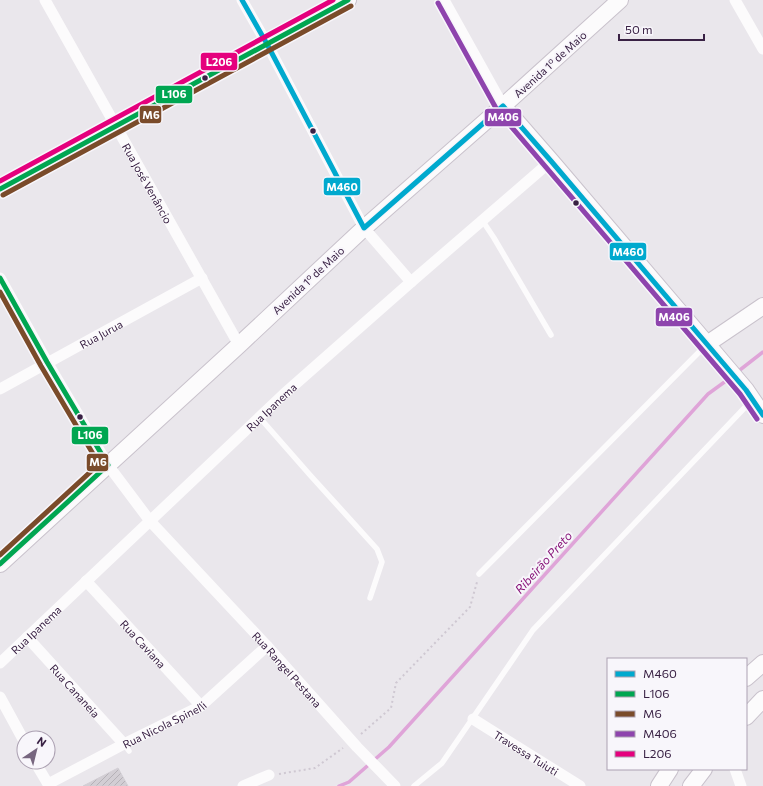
<svg xmlns="http://www.w3.org/2000/svg" width="763" height="786" font-family="Commissioner,sans-serif">
  <style>
    .lines { fill: none; stroke-linecap: round; stroke-linejoin: round }
    .stream { stroke: #dfa4d8; stroke-width: 3.5 }
    .building { fill: url(#building-hatch); stroke: #d3cfd5 }
    .secondary-casing { stroke: #c9c2cc; stroke-width: 18 }
    .path { stroke: #cfc8d2; stroke-width: 2; stroke-dasharray: 2 3; stroke-linecap: butt }
    .lane { stroke: #fcfbfc; stroke-width: 5.5 }
    .street { stroke: #fcfbfc; stroke-width: 11 }
    .secondary { stroke: #fcfbfc; stroke-width: 16 }
    .bus-1-casing { stroke: #f8f6fb; stroke-width: 8 }
    .bus-2-casing { stroke: #f8f6fb; stroke-width: 8 }
    .bus-3-casing { stroke: #f8f6fb; stroke-width: 8 }
    .bus-4-casing { stroke: #f8f6fb; stroke-width: 8 }
    .bus-5-casing { stroke: #f8f6fb; stroke-width: 8 }
    .bus-1 { stroke: #00a9ce; stroke-width: 5 }
    .bus-2 { stroke: #00a651; stroke-width: 5 }
    .bus-3 { stroke: #7a4b2a; stroke-width: 5 }
    .bus-4 { stroke: #8e44ad; stroke-width: 5 }
    .bus-5 { stroke: #e5007d; stroke-width: 5 }
    .bus-dot { fill: #392144; stroke: #f8f6fb; stroke-width: 1.5 }
    .labels { text-anchor: middle; dominant-baseline: central; stroke-width: 4; stroke-linejoin: round; paint-order: stroke }
    .street-label { font-size: 11px; fill: #392144; stroke: #f8f6fb }
    .water-label { font-size: 12px; font-style: italic; fill: #871378; stroke: #f8f6fb }
    .line-badge { stroke: #f8f6fb; stroke-width: 1.5 }
    .badge-label { font-size: 11px; text-anchor: middle; font-weight: bold; fill: #fff }
  </style>
  <defs>
    <pattern id="building-hatch" width="6" height="6" patternUnits="userSpaceOnUse"><rect width="6" height="6" fill="#d2ced4"/><path d="M-1 1l2-2M0 6l6-6M5 7l2-2" fill="none" stroke="#b5b1b7"/></pattern>
  </defs>
  <rect width="100%" height="100%" fill="#eae7ec"/>
  <g class="lines">
    <path class="stream" d="M736,373L763,352
      M339,786L349,782L389,747L708,394L730,378"/>
  </g>
  <path class="building" d="M118,768L128,786H83Z"/>
  <g class="lines">
    <defs>
      <path id="secondary" d="M503,106L551,161L707,344L746,390L763,415
        M0,189L348,0
        M707,344L763,306
        M0,564L239,345L364,228L503,106L620,0
        M746,678L763,663
        M746,717L763,699
        M659,786L670,769
        M691,786L704,769"/>
    </defs>
    <use href="#secondary" class="secondary-casing"/>
    <path class="path" d="M361,734L391,708L396,683L470,607L477,582
      M279,774L315,768L343,748"/>
    <path class="lane" d="M482,220L494,238L551,335
      M260,418L310,475L377,549L382,562L370,598
      M479,574L706,345
      M124,744L129,751
      M414,786L442,763L533,630L751,401"/>
    <g class="street">
      <path id="s1" d="M45,0L239,345"/>
      <path d="M242,0L267,44L364,228L411,282"/>
      <path d="M444,0L503,106"/>
      <path d="M735,0L763,49"/>
      <path id="s2" d="M0,278L47,362L108,465L150,521L267,646L357,747L395,786"/>
      <path id="s3" d="M0,389L202,278"/>
      <path id="s4" d="M86,581L201,706"/>
      <path id="s5" d="M27,637L124,744"/>
      <path id="s6" d="M0,663L284,394L411,282L551,161"/>
      <path d="M0,697L24,741"/>
      <path id="s7" d="M473,719L580,786"/>
      <path id="s8" d="M35,762L48,784L124,744L201,706L267,646"/>
      <path d="M735,769L741,786"/>
      <path d="M243,786L269,775"/>
    </g>
    <use href="#secondary" class="secondary"/>
    <defs>
      <path id="bus-1" d="M242,0L267,44L364,228L503,106L551,161L746,390L763,415"/>
      <path id="bus-2" d="M0,189L348,0
        M0,278L47,362L108,465L0,564"/>
      <path id="bus-3" d="M3,195L351,6
        M0,292L41,366L99,464L0,555"/>
      <path id="bus-4" d="M438,3L497,110L740,394L757,419"/>
      <path id="bus-5" d="M0,181L333,0"/>
    </defs>
    <use href="#bus-1" class="bus-1-casing"/>
    <use href="#bus-2" class="bus-2-casing"/>
    <use href="#bus-3" class="bus-3-casing"/>
    <use href="#bus-4" class="bus-4-casing"/>
    <use href="#bus-5" class="bus-5-casing"/>
    <use href="#bus-1" class="bus-1"/>
    <use href="#bus-2" class="bus-2"/>
    <use href="#bus-3" class="bus-3"/>
    <use href="#bus-4" class="bus-4"/>
    <use href="#bus-5" class="bus-5"/>
  </g>
  <g class="bus-dot">
    <circle cx="205" cy="78" r="3.5"/>
    <circle cx="313" cy="131" r="3.5"/>
    <circle cx="576" cy="203" r="3.5"/>
    <circle cx="80" cy="417" r="3.5"/>
  </g>
  <g class="labels">
    <g class="street-label">
      <text transform="translate(550 64) rotate(-42)">Avenida 1º de Maio</text>
      <text stroke="none"><textPath href="#s1" startOffset="210">Rua José Venâncio</textPath></text>
      <text transform="translate(308 280) rotate(-43)">Avenida 1º de Maio</text>
      <text stroke="none"><textPath href="#s3" startOffset="115">Rua Jurua</textPath></text>
      <text stroke="none"><textPath href="#s6" startOffset="373">Rua Ipanema</textPath></text>
      <text stroke="none"><textPath href="#s6" startOffset="49">Rua Ipanema</textPath></text>
      <text stroke="none"><textPath href="#s4" startOffset="85">Rua Caviana</textPath></text>
      <text stroke="none"><textPath href="#s2" startOffset="488">Rua Rangel Pestana</textPath></text>
      <text stroke="none"><textPath href="#s5" startOffset="72">Rua Cananeia</textPath></text>
      <text stroke="none"><textPath href="#s8" startOffset="156">Rua Nicola Spinelli</textPath></text>
      <text stroke="none"><textPath href="#s7" startOffset="63">Travessa Tuiuti</textPath></text>
    </g>
    <g class="water-label">
      <text transform="translate(543 562) rotate(-48)">Ribeirão Preto</text>
    </g>
  </g>
  <g class="line-badge">
    <rect x="200" y="52" width="38" height="19" rx="4" fill="#e5007d"/>
    <rect x="155" y="85" width="38" height="19" rx="4" fill="#00a651"/>
    <rect x="139" y="105" width="23" height="19" rx="4" fill="#7a4b2a"/>
    <rect x="484" y="108" width="38" height="19" rx="4" fill="#8e44ad"/>
    <rect x="323" y="177" width="38" height="19" rx="4" fill="#00a9ce"/>
    <rect x="609" y="242" width="38" height="19" rx="4" fill="#00a9ce"/>
    <rect x="655" y="307" width="38" height="20" rx="4" fill="#8e44ad"/>
    <rect x="71" y="426" width="38" height="19" rx="4" fill="#00a651"/>
    <rect x="86" y="453" width="23" height="19" rx="4" fill="#7a4b2a"/>
  </g>
  <g class="badge-label">
    <text x="219" y="66">L206</text>
    <text x="174" y="98">L106</text>
    <text x="151" y="119">M6</text>
    <text x="503" y="121">M406</text>
    <text x="342" y="191">M460</text>
    <text x="628" y="256">M460</text>
    <text x="674" y="321">M406</text>
    <text x="90" y="439">L106</text>
    <text x="98" y="466">M6</text>
  </g>
  <rect x="607" y="658" width="140" height="112" fill="#f8f6fb" stroke="#aca1b2"/>
  <rect x="615" y="671" width="20" height="6" fill="#00a9ce" stroke="#aca1b2"/>
  <text x="643" y="678" font-size="12" fill="#392144">M460</text>
  <rect x="615" y="691" width="20" height="6" fill="#00a651" stroke="#aca1b2"/>
  <text x="643" y="698" font-size="12" fill="#392144">L106</text>
  <rect x="615" y="711" width="20" height="6" fill="#7a4b2a" stroke="#aca1b2"/>
  <text x="643" y="718" font-size="12" fill="#392144">M6</text>
  <rect x="615" y="731" width="20" height="6" fill="#8e44ad" stroke="#aca1b2"/>
  <text x="643" y="738" font-size="12" fill="#392144">M406</text>
  <rect x="615" y="751" width="20" height="6" fill="#e5007d" stroke="#aca1b2"/>
  <text x="643" y="758" font-size="12" fill="#392144">L206</text>
  <g transform="translate(36 750) rotate(35)"><circle r="19" fill="#f8f6fb" stroke="#aca1b2"/>
  <path d="M0-3L7 15L0 10L-7 15Z" fill="#77667f"/>
  <text y="-6" font-size="11" font-weight="bold" text-anchor="middle" fill="#392144">N</text>
  </g>
  <path d="M619 34v6h85v-6" fill="none" stroke="#392144" stroke-width="2"/>
  <text x="625" y="34" font-size="12" fill="#392144" stroke="#f8f6fb" stroke-width="3" paint-order="stroke">50 m</text>
</svg>
